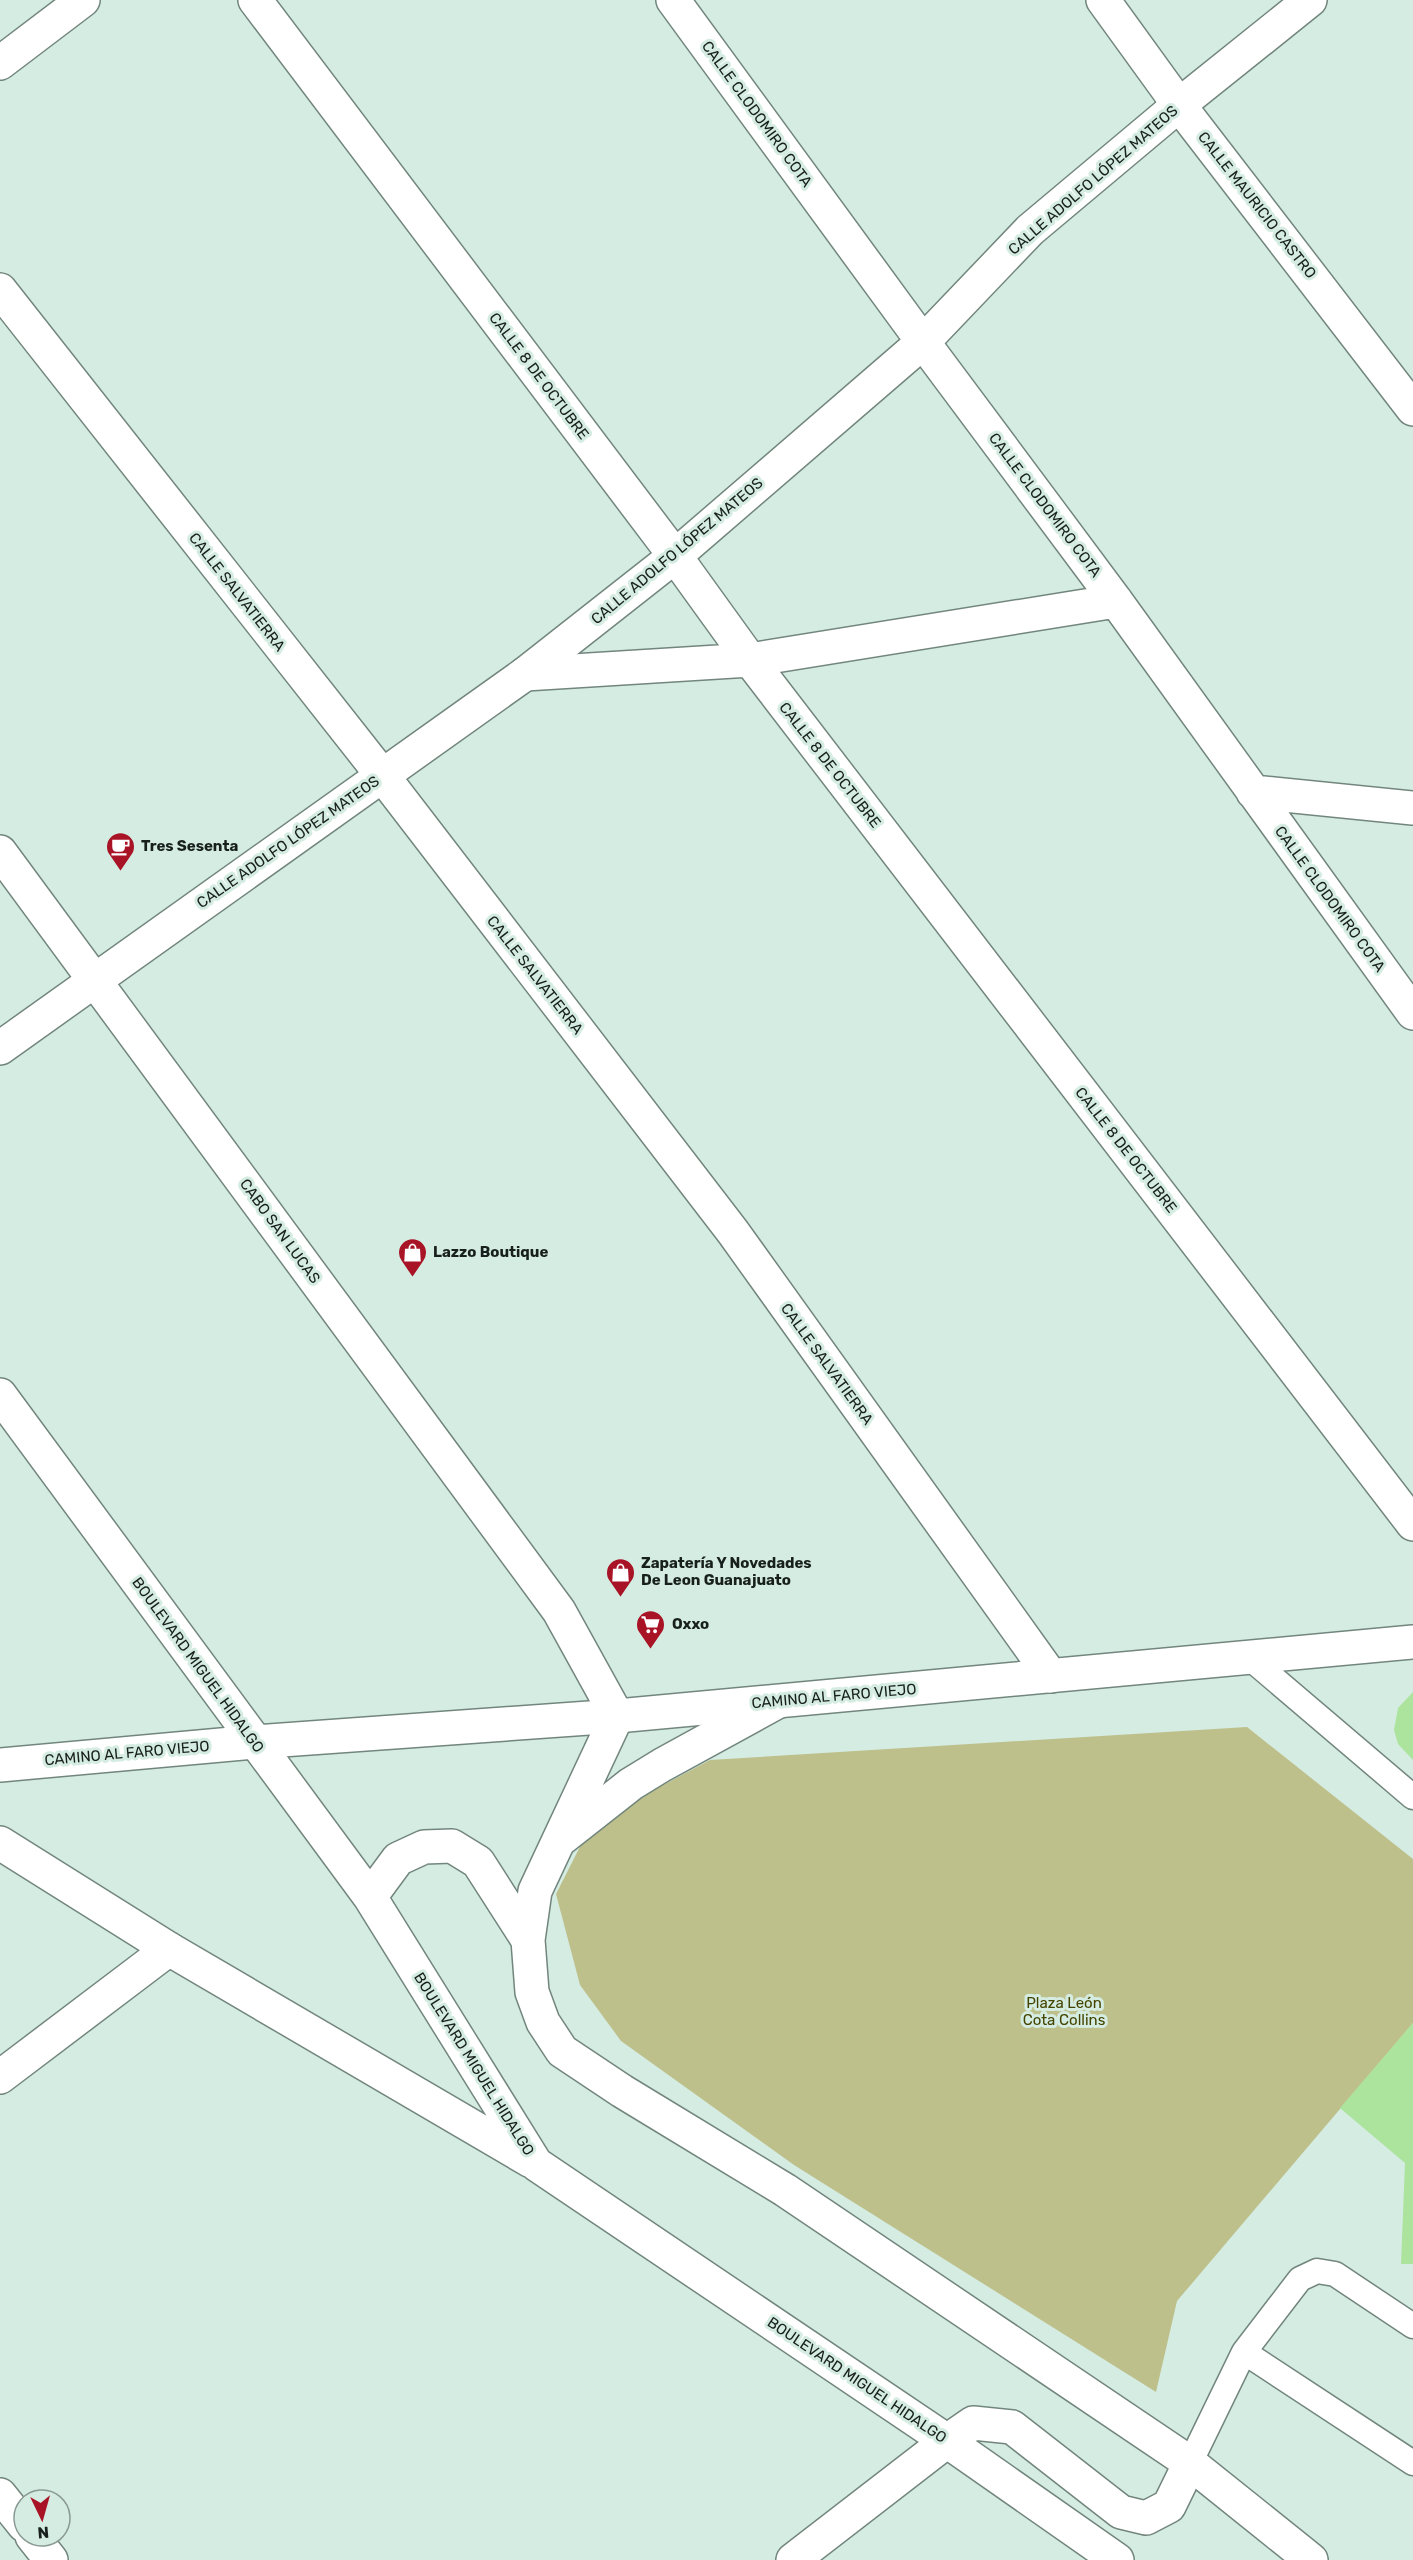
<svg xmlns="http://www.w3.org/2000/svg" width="1413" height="2560" font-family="Rubik,sans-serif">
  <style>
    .green { fill: #bec08b }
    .building { fill: #ace39d }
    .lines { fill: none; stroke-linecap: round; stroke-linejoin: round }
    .service-casing { stroke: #72867d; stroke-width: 27 }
    .minor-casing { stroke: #72867d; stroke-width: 36 }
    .tertiary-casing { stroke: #72867d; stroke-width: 36 }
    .secondary-casing { stroke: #72867d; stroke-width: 36 }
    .service { stroke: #fff; stroke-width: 24 }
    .minor { stroke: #fff; stroke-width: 33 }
    .tertiary { stroke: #fff; stroke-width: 33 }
    .secondary { stroke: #fff; stroke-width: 33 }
    .labels { text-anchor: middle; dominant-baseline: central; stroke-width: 6; stroke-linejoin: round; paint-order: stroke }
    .street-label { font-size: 15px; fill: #18201d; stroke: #d5ece2 }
    .poi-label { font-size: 15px; font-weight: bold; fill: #18201d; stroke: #d5ece2; text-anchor: start }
    .park-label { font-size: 15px; fill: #440; stroke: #d5ece2 }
  </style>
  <rect width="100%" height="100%" fill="#d5ece2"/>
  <path class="green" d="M1247,1727L1413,1859V2023L1177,2301L1156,2392L794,2165L621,2041L580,1985L556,1894L592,1823L710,1760Z"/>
  <path class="building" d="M1413,1692V1760L1398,1744L1394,1730L1398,1708Z
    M1413,2023V2264H1401L1405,2163L1340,2108Z"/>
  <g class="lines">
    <defs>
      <path id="service" d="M1251,1659L1413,1797
        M1244,2352L1300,2279L1317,2271L1335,2274L1413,2326
        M1190,2463L1244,2352L1413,2463"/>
      <path id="minor" d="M255,0L675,556L750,660L1413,1524
        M673,0L923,342L1116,601L1413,1013
        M1103,0L1179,105L1413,409
        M0,290L382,775L733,1232L1051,1676
        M525,674L750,660L1116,601
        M1253,792L1413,808
        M0,1765L254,1742
        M0,2077L169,1949
        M0,2495L24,2525
        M32,2536L51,2560
        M793,2560L947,2441"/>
      <path id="tertiary" d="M0,63L83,0
        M0,1048L525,674L675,556L923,342L1030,230L1179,105L1310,0
        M254,1742L617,1716L1413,1642"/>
      <path id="secondary" d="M0,852L559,1611L617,1716L535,1891L528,1940L532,1992L543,2022L562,2051L622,2091L785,2190L1190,2463L1311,2560
        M0,1395L370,1897L536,2164L947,2441L1117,2560
        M561,1839L631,1784L662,1765L777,1702
        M0,1843L169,1949L531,2161
        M370,1897L398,1859L424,1847L452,1846L478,1862L528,1940
        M947,2441L973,2423L1012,2427L1121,2512L1146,2518L1169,2506L1190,2463"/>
    </defs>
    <use href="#service" class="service-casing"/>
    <use href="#minor" class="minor-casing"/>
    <use href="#tertiary" class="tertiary-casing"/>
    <use href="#secondary" class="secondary-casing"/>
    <use href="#service" class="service"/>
    <use href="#minor" class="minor"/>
    <use href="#tertiary" class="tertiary"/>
    <use href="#secondary" class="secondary"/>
  </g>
  <defs>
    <symbol id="cafe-pin" viewBox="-11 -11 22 30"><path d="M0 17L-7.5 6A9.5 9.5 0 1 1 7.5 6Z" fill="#a91326" stroke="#d5ece2"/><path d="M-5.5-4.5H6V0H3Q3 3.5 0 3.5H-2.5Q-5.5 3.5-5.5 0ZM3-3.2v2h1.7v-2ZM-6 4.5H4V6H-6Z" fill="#fff"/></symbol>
    <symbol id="shop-pin" viewBox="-11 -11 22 30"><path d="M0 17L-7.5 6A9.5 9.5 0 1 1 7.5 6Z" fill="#a91326" stroke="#d5ece2"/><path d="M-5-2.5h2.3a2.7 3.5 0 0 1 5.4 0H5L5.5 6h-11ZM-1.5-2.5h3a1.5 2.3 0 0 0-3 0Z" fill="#fff"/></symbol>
    <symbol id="supermarket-pin" viewBox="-11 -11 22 30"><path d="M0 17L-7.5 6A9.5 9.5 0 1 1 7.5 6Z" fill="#a91326" stroke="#d5ece2"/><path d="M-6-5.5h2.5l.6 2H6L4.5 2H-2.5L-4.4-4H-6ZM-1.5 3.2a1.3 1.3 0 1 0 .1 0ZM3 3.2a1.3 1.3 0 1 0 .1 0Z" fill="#fff"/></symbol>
  </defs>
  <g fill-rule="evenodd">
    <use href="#cafe-pin" x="104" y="830" width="33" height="45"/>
    <use href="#shop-pin" x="396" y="1236" width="33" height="45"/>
    <use href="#shop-pin" x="604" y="1556" width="33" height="45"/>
    <use href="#supermarket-pin" x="634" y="1608" width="33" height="45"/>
  </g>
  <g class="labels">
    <g class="street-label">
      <text transform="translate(757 114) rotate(54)">CALLE CLODOMIRO COTA</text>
      <text transform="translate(1093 180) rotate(-41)">CALLE ADOLFO LÓPEZ MATEOS</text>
      <text transform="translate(1257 205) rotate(52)">CALLE MAURICIO CASTRO</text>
      <text transform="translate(539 376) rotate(53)">CALLE 8 DE OCTUBRE</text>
      <text transform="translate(1045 505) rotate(53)">CALLE CLODOMIRO COTA</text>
      <text transform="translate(677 551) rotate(-40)">CALLE ADOLFO LÓPEZ MATEOS</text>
      <text transform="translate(237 592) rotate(52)">CALLE SALVATIERRA</text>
      <text transform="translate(830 765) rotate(52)">CALLE 8 DE OCTUBRE</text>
      <text transform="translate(288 842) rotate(-35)">CALLE ADOLFO LÓPEZ MATEOS</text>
      <text transform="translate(1330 899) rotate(54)">CALLE CLODOMIRO COTA</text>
      <text transform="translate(535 975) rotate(52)">CALLE SALVATIERRA</text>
      <text transform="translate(1126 1150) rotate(52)">CALLE 8 DE OCTUBRE</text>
      <text transform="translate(280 1231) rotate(54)">CABO SAN LUCAS</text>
      <text transform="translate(827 1364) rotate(54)">CALLE SALVATIERRA</text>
      <text transform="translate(198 1665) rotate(54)">BOULEVARD MIGUEL HIDALGO</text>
      <text transform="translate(834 1696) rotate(-5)">CAMINO AL FARO VIEJO</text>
      <text transform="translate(127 1753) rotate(-5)">CAMINO AL FARO VIEJO</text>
      <text transform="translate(474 2064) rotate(58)">BOULEVARD MIGUEL HIDALGO</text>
      <text transform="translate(857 2380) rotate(34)">BOULEVARD MIGUEL HIDALGO</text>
    </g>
    <g class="poi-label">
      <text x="141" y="846">Tres Sesenta</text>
      <text x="433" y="1252">Lazzo Boutique</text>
      <text x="641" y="1563">Zapatería Y Novedades<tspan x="641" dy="17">De Leon Guanajuato</tspan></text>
      <text x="672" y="1624">Oxxo</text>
    </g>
    <g class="park-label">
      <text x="1064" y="2003">Plaza León<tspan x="1064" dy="17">Cota Collins</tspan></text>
    </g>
  </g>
  <g transform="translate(42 2518) rotate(175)"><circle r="28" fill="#d5ece2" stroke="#899a93" stroke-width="1.5"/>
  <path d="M0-4.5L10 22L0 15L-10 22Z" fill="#a91326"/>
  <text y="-9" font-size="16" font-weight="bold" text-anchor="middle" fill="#18201d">N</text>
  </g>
</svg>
